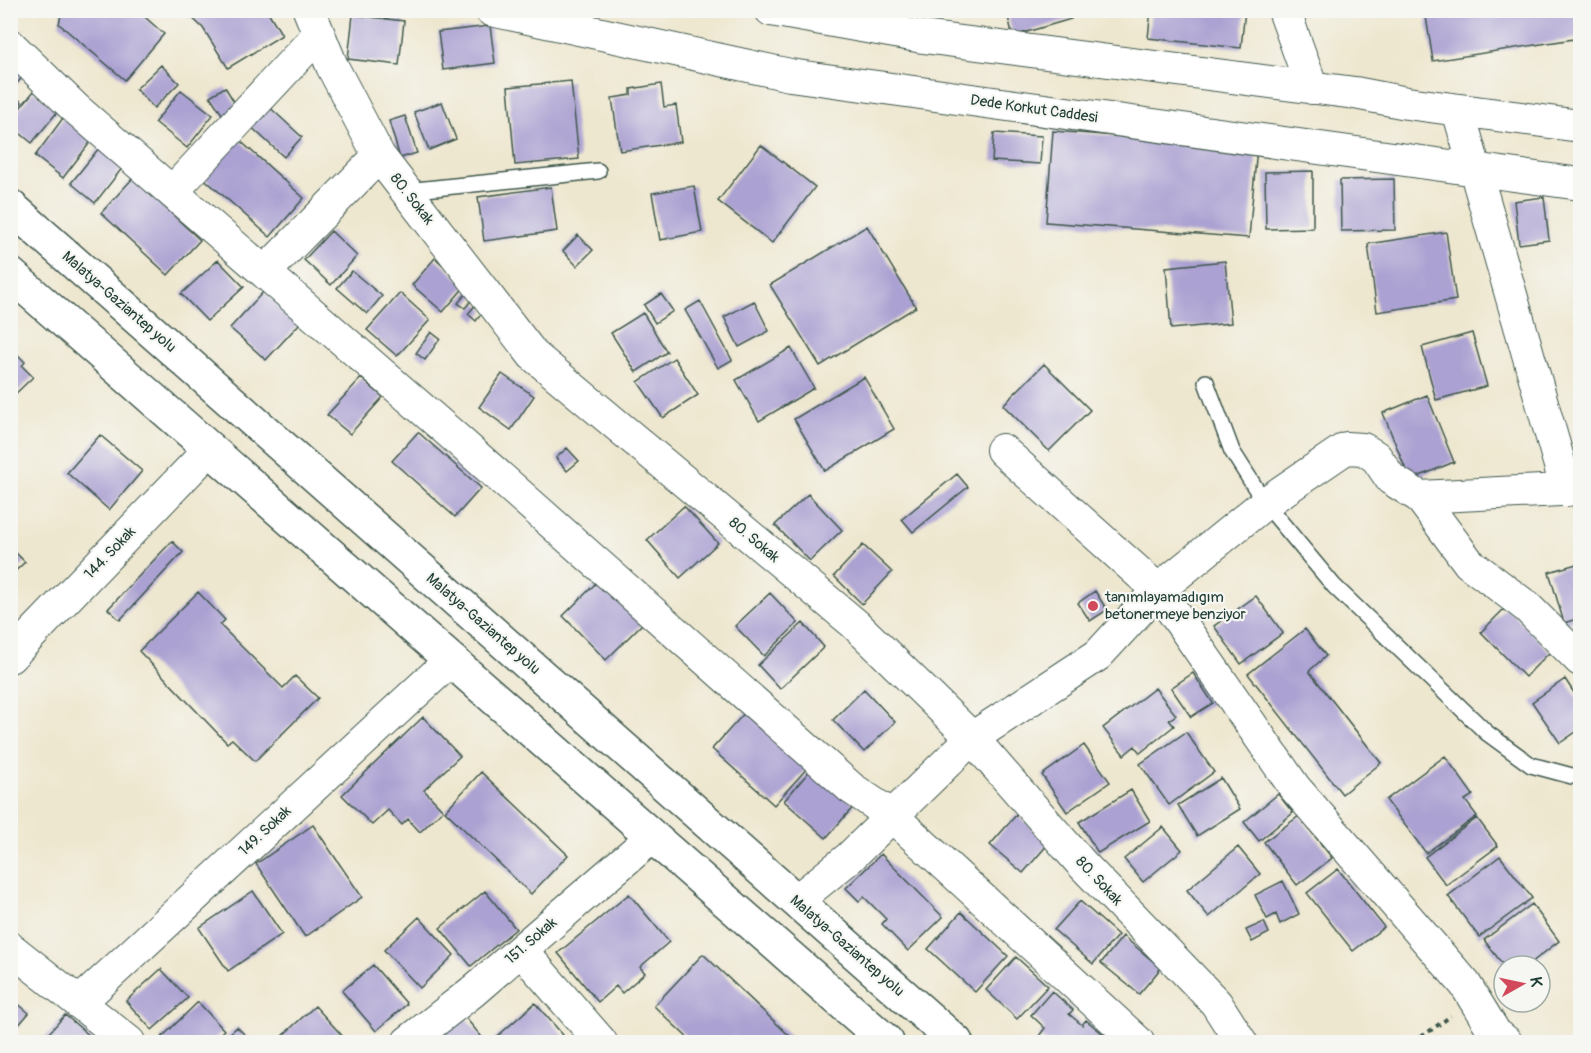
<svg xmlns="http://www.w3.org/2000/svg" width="1591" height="1053" font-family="Pangolin,sans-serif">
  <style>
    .building { fill: #aba1d2 }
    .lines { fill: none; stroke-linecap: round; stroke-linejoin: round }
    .lane-casing { stroke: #3e564b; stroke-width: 18 }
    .street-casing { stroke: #3e564b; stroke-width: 34 }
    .highway-casing { stroke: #3e564b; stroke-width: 36 }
    .path { stroke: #3e564b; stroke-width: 4; stroke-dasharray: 4.5 4.5; stroke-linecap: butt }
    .lane { stroke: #fff; stroke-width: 15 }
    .street { stroke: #fff; stroke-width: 32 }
    .highway { stroke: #fff; stroke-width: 33 }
    .poi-dot { fill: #d1495b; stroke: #f6f6f2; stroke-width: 2 }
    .labels { text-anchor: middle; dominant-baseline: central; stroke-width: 4.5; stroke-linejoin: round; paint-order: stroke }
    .street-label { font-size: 15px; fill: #1f3d34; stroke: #f6f6f2 }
    .poi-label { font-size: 15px; fill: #1f3d34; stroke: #f6f6f2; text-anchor: start }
  </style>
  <rect width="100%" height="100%" fill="#f6f6f2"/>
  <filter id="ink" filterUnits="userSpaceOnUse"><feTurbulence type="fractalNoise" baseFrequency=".0167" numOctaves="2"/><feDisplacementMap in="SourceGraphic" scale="12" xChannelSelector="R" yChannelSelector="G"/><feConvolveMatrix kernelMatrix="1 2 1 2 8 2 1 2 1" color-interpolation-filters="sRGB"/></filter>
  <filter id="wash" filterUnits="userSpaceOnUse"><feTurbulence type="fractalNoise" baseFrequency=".008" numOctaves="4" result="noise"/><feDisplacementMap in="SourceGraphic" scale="24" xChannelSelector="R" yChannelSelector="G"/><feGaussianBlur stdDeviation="1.35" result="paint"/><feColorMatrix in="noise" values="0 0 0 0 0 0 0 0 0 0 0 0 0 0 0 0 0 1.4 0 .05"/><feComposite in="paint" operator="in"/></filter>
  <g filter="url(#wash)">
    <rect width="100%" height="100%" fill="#eee7cf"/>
    <g id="blocks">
      <path class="building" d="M62,10H137L164,34L125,80L59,24Z
        M184,10H267L282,35L228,68L203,28Z
        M1006,10H1068L1071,19L1013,36Z
        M1151,10H1245L1241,48L1148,38Z
        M1425,10H1580V38L1433,61Z
        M353,15L404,21L399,65L348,59Z
        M490,26L495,63L443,70L438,32Z
        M10,64L24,75L10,92Z
        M161,65L179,83L154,108L136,89Z
        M571,81L579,159L515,165L508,87Z
        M661,84L664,107L676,105L681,142L620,151L612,98L631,95V89Z
        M225,87L241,113L227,122L210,96Z
        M181,90L213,115L187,148L155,122Z
        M34,91L58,111L32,143L10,125V120Z
        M10,93L22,102L10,117Z
        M442,102L456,139L429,150L414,112Z
        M265,103L302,137L284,157L247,123Z
        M405,116L417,153L400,158L389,121Z
        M63,118L92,140L63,178L35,156Z
        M1053,131L1257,147L1249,238L1046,222Z
        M994,133L1042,136L1040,164L992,161Z
        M236,137L304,198L270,237L201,176Z
        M103,143L127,162L95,203L71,183Z
        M761,145L815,187L772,243L718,201Z
        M1313,171V228L1266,229L1265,172Z
        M133,178L200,240L168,275L101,213Z
        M1394,179L1395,230L1341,231L1340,180Z
        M694,186L702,232L660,240L652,193Z
        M551,187L557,231L484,241L478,197Z
        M1544,197L1549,240L1519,244L1514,201Z
        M867,226L916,307L820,366L770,285Z
        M331,231L357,256L331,285L304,260Z
        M1446,232L1456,300L1377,312L1368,244Z
        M578,235L593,250L577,266L563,251Z
        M435,258L466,285L443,312L412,285Z
        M218,260L244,287L207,321L181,294Z
        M1225,261L1231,323L1171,329L1166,267Z
        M352,271L382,296L367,314L337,288Z
        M470,289L476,295L465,308L458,303Z
        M264,291L300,323L266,360L230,328Z
        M400,293L430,320L397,356L367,330Z
        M661,294L673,311L655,323L644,305Z
        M700,301L732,360L718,368L685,310Z
        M754,301L769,331L739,347L724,317Z
        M477,303L485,309L476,321L468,314Z
        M643,313L667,352L636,372L611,333Z
        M431,332L440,339L425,360L416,353Z
        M1472,333L1487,386L1436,400L1422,347Z
        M791,348L814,388L759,421L736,380Z
        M12,349L25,362L22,366L33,377L10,399Z
        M674,358L698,395L663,418L638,382Z
        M1044,364L1090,410L1049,451L1003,405Z
        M502,374L534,396L511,430L479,407Z
        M864,377L894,429L825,471L794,419Z
        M361,378L383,397L350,434L327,415Z
        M1427,395L1454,462L1410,480L1383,413Z
        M418,432L481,488L455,517L392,461Z
        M100,435L142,471L109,510L67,473Z
        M567,448L579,461L567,471L556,458Z
        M957,474L968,487L913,532L902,519Z
        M808,494L842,530L810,561L775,525Z
        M684,506L718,543L680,578L647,540Z
        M172,541L183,552L120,620L108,609Z
        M863,545L892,572L862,604L834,576Z
        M10,547L25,562L10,576Z
        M1580,563V618L1564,623L1549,572Z
        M600,579L644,622L606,660L563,616Z
        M1095,591L1107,610L1090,621L1078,603Z
        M198,592L225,620L220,625L283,688L295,676L318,698L255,761L232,739L227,743L139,651Z
        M770,593L798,623L764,656L735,626Z
        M1256,596L1283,633L1241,664L1214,626Z
        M1506,607L1550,652L1525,677L1481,632Z
        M803,623L824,647L780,689L758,665Z
        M1305,629L1326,656L1309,671L1381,763L1342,794L1248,674Z
        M1193,673L1213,703L1191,717L1171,688Z
        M1565,679L1580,702V729L1560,743L1532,702Z
        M1155,688L1176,715L1169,720L1174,726L1140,753L1135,746L1124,755L1103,728Z
        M864,689L895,722L864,752L833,720Z
        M748,709L810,765L774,805L712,749Z
        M423,717L460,756L424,790L443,810L420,832L408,819L402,825L388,810L372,825L342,795Z
        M1186,732L1214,772L1169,805L1140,764Z
        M1084,745L1110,782L1067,812L1042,775Z
        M1445,756L1473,795L1465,800L1477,816L1426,853L1386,800Z
        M812,768L855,805L826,838L784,801Z
        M481,772L568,855L531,894L445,811Z
        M1221,778L1240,809L1197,836L1178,805Z
        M1131,790L1150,821L1098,853L1079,822Z
        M1278,794L1293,813L1259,841L1244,822Z
        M1017,814L1049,843L1023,873L990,845Z
        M1299,816L1332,858L1297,885L1264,842Z
        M1477,818L1498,846L1446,885L1425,857Z
        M313,825L362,897L305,937L256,864Z
        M1163,827L1182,850L1143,882L1124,859Z
        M1238,847L1260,874L1209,917L1187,890Z
        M881,854L943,917L908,951L882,924L886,919L864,897L859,901L846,888Z
        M1500,856L1532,898L1479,937L1448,896Z
        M1338,869L1384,927L1353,951L1307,893Z
        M1283,881L1299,914L1280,924L1276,914L1267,919L1255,895Z
        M253,891L282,934L228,971L199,928Z
        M485,891L516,929L471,966L440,928Z
        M629,894L669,942L640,967L645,973L622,993L616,986L598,1002L558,953Z
        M1080,901L1118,935L1093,964L1054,930Z
        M1532,904L1559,941L1527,966H1504L1484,940Z
        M961,912L1008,956L975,992L928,949Z
        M419,917L454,955L420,988L384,950Z
        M1264,922L1269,933L1252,942L1246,930Z
        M1123,936L1161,968L1139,994L1101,963Z
        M703,954L796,1042H692L654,1006Z
        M1016,957L1048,986L1017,1019L986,990Z
        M373,965L407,1004L376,1031L342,991Z
        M161,969L188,998L152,1030L126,1001Z
        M1052,991L1073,1010L1069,1014L1082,1025L1086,1020L1113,1042H1046L1039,1036L1045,1028L1031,1015Z
        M10,997L29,1013L10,1035Z
        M198,1002L224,1030L211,1042H163L160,1039Z
        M535,1003L563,1035L556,1042H491Z
        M315,1006L348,1042H287L282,1036Z
        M65,1015L97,1042H41Z
        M464,1016L486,1042H432Z
        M237,1027L252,1042H221Z"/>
    </g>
  </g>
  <g filter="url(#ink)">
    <use href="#blocks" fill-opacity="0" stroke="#3e564b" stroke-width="1.5"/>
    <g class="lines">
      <defs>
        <path id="lane" d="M406,191L598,171
          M1206,382L1232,451L1265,503L1334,586L1487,733L1531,765L1572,776H1580"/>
        <path id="street" d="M309,10L332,66L379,156L533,355L855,624L972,738L1082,864L1216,1003L1241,1042
          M491,10L790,75L1580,184
          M771,10L923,37L1355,93L1407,103L1580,126
          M1284,10L1312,88
          M10,45L75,108L450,433L851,788L891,815L1138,1042
          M1458,110L1567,490
          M172,192L318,35
          M265,272L379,156
          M1002,450L1158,590L1295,788L1465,984L1495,1033L1506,1042
          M1420,497L1580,489
          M10,657L209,450
          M796,901L849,858L972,738L1098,655L1158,590L1265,503L1346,448L1363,449L1376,457L1391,479L1420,497L1469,563L1527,607L1580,660
          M10,948L129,1042
          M521,950L601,1042
          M79,1003L451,660
          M408,1042L472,992L652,837"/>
        <path id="highway" d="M10,206L956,1042
          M10,274L887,1042"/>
      </defs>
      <use href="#lane" class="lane-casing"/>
      <use href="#street" class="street-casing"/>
      <use href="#highway" class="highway-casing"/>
      <path class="path" d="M1414,1042L1451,1016"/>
      <use href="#lane" class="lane"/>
      <use href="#street" class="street"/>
      <use href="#highway" class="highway"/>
    </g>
  </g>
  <circle class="poi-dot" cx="1093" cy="606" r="6"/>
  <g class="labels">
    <g class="street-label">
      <text transform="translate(1034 109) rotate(8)">Dede Korkut Caddesi</text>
      <text transform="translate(412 199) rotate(52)">80. Sokak</text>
      <text transform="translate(119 302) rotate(41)">Malatya-Gaziantep yolu</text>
      <text transform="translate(754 540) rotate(40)">80. Sokak</text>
      <text transform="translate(110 553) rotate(-46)">144. Sokak</text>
      <text transform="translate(483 624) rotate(41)">Malatya-Gaziantep yolu</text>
      <text transform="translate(265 831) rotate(-43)">149. Sokak</text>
      <text transform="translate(1099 881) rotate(47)">80. Sokak</text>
      <text transform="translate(531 941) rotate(-41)">151. Sokak</text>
      <text transform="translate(847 946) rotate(41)">Malatya-Gaziantep yolu</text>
    </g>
    <g class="poi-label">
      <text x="1105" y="597">tanımlayamadıgım<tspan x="1105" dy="17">betonermeye benziyor</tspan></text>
    </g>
  </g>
  <rect width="1591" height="1053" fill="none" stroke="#f6f6f2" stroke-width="36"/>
  <g transform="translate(1522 984) rotate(81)"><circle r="28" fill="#f6f6f2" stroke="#a0aca6" stroke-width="1.5"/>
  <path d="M0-4.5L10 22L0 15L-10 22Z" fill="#d1495b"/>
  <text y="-9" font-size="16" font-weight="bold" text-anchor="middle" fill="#1f3d34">K</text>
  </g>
</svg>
